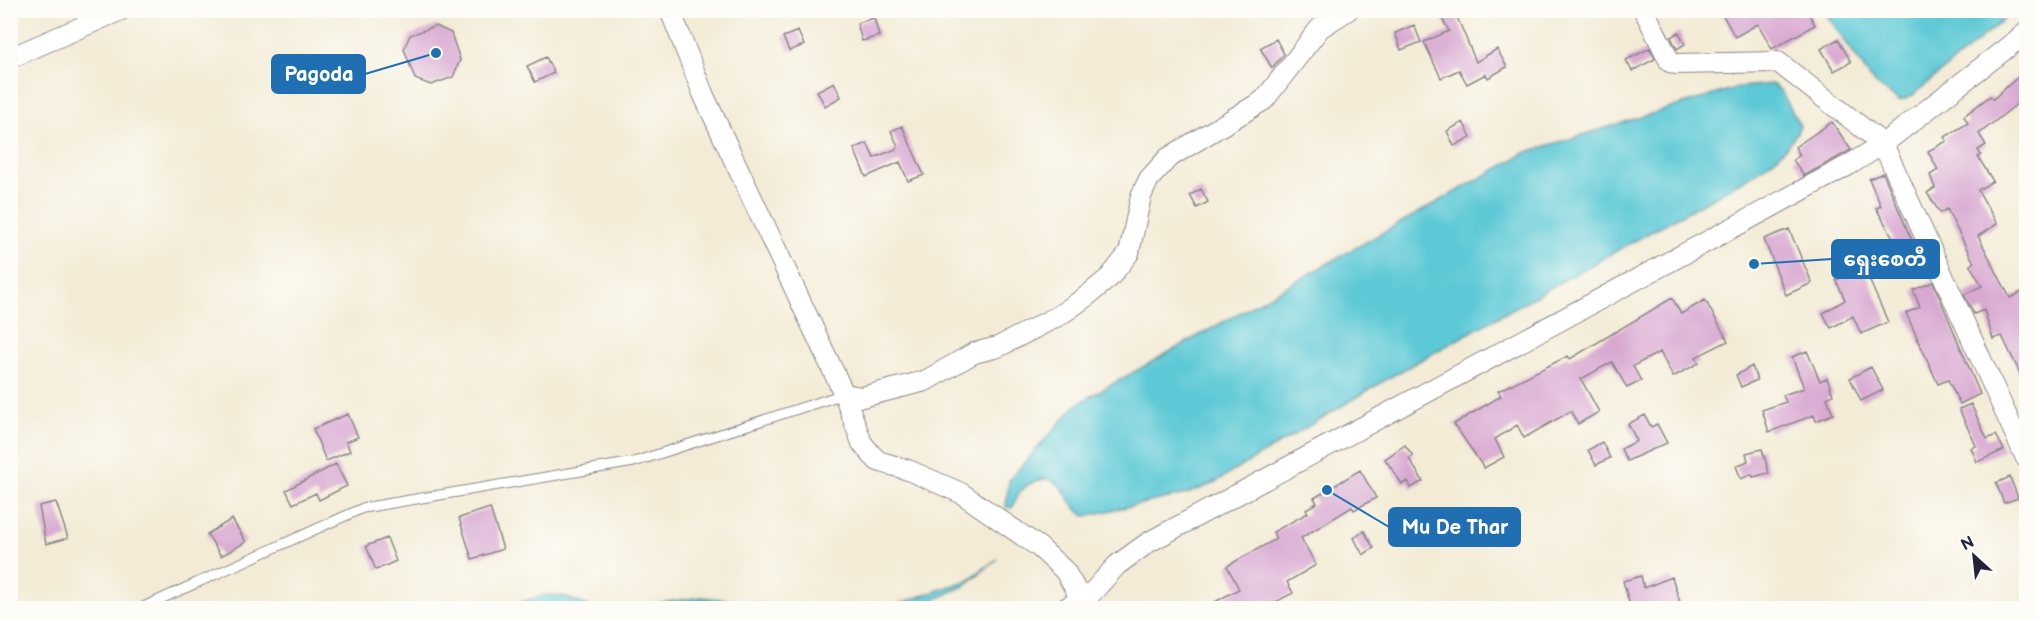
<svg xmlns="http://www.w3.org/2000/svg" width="2037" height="619" font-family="'Balsamiq Sans','Noto Sans Myanmar',sans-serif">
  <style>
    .water { fill: #5dc9d6; stroke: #407688; stroke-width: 1.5 }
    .building { fill: #d8a8d1 }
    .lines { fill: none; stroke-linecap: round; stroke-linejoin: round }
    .service-casing { stroke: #8a8688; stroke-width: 11 }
    .minor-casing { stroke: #8a8688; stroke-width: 22 }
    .service { stroke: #fff; stroke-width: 9 }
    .minor { stroke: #fff; stroke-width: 20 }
    .leader { fill: none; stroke: #1f6fb2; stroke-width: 2 }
    .callout-dot { fill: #1f6fb2; stroke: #fdfcf7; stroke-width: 2 }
    .callout { fill: #1f6fb2; stroke: #1f6fb2; stroke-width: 2 }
    .callout-label { font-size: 20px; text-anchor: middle; font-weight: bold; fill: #fff }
  </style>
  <rect width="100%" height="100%" fill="#fdfcf7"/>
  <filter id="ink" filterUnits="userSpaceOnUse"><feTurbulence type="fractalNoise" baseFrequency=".0167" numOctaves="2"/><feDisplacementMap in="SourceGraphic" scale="12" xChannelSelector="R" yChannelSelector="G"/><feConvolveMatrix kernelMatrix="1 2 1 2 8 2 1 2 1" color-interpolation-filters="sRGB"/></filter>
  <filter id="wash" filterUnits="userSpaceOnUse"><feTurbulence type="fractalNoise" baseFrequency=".008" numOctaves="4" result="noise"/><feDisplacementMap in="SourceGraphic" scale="24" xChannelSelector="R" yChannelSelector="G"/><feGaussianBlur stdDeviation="1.35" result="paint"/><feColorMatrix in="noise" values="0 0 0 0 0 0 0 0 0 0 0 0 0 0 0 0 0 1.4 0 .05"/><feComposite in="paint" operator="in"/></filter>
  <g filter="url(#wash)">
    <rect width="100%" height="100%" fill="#f3ebd5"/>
    <path class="water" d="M1827,11V10L2014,11L1912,96L1899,101L1873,82L1827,15Z
      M1772,84L1781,91L1800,126C1790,149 1771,162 1751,176L1392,376L1212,484L1187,494L1085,516C1066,506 1063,470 1036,481C1022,486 1018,494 1012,508L1006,507L1009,480L1075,406L1091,396L1527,152L1739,87Z
      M997,559L964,586L916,608H887L968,580Z
      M544,595L563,596L590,607L623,608L702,597L796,608H504Z"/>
    <g id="blocks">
      <path class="building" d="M1437,10H1454L1476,62L1497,49L1507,67L1488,78L1486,74L1467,84L1459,70L1441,78L1424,42L1449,31Z
        M1720,10H1807L1815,25L1772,49L1758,24L1735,37Z
        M874,18L879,36L862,41L857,23Z
        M1414,25L1421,42L1401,50L1395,33Z
        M436,26L451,33L460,60L453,77L431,85L415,79L404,49L410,35Z
        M798,31L804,45L789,51L783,37Z
        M1679,32L1685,44L1677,49L1671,37Z
        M1276,39L1284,54L1272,68L1260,48Z
        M1838,39L1851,62L1834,71L1821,49Z
        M1650,48L1655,59L1632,71L1626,60Z
        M546,57L554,73L535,82L527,66Z
        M2026,70V97L1979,134L1986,145L1978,150L1981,155L1978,157L1993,181L1978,190L1997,224L1978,236L2010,298L2026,290V386L2002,336L1993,339L1984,310L1974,314L1964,294L1982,286L1970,265L1974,263L1947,209L1940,213L1927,193L1935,188L1930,175L1938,170L1928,151L1947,141L1945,137L1968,123L1964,116L1990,96L1993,99Z
        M834,82L841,97L825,106L817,91Z
        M1463,122L1471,137L1454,146L1447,131Z
        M1832,122L1851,150L1804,176L1793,160L1800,155L1795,147Z
        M902,126L924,175L908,181L900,162L866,177L854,149L867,143L874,158L896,149L898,146L891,131Z
        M1883,173L1919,257L1900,266L1888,241L1894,239L1876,208L1881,206L1869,179Z
        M1201,189L1208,202L1197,208L1190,195Z
        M1789,229L1812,283L1786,295L1764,239Z
        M1864,268L1888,322L1861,334L1853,316L1831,328L1823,313L1845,300L1836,280Z
        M1933,282L1980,394L1960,404L1948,380L1938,384L1906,313L1920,307L1913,290Z
        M1672,298L1681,314L1705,300L1728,341L1696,357L1699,363L1673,377L1660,352L1633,366L1641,381L1627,388L1612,362L1581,379L1599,412L1578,424L1571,411L1524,438L1517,425L1495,439L1504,457L1484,468L1454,424L1501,396L1498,391L1568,356L1570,359Z
        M1807,351L1820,381L1827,378L1833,395L1827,398L1833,414L1816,421L1814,415L1769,432L1762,410L1786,402L1783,395L1804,388L1792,357Z
        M1752,366L1757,380L1741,387L1736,375Z
        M1871,367L1883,390L1861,401L1850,378Z
        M1971,404L1987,439L1996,435L2004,450L1977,462L1971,448L1976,446L1959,409Z
        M348,414L358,437L346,442L350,451L326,461L313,429Z
        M1645,415L1651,427L1657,424L1667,443L1627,461L1621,449L1637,441L1628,424Z
        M1602,442L1610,458L1596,465L1588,450Z
        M1405,445L1413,456L1409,459L1423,481L1411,488L1408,481L1402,484L1385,459Z
        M1762,449L1769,473L1753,477L1752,474L1741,479L1736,466L1748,461L1746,453Z
        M336,464L347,486L319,500L316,493L293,504L286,490Z
        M1360,470L1376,498L1354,510L1352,507L1301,538L1316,565L1287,582L1293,593L1262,609H1202L1239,589L1227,566L1276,539L1273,532L1308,513L1306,509L1317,503L1314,498Z
        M2010,477L2018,498L2004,503L1996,483Z
        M56,502L68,538L46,544L39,506Z
        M490,508L503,549L472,559L459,518Z
        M232,519L246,542L221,556L207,534Z
        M1364,531L1374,548L1363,555L1354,538Z
        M387,538L396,561L376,570L366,546Z
        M1641,576L1644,588L1672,577L1682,609H1631L1623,581Z"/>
    </g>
  </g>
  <g filter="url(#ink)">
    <use href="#blocks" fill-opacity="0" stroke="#8a8688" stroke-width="1.5"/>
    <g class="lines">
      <defs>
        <path id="service" d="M141,608L363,508L634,462L844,394"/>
        <path id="minor" d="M670,10L704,96L844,394L862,443L871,454L878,461L908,470L961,493L1039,547L1065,571L1086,608
          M1644,10L1670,62L1676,64L1778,62L1883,144L2026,458
          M10,58L121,10
          M844,394L862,397L925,381L974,353L998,347L1060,315L1087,296L1110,277L1129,253L1141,196L1149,179L1168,158L1264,100L1320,28L1348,10
          M1066,608L1089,596L1117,565L1149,542L1849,165L1883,144L2026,33"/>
      </defs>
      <use href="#service" class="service-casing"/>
      <use href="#minor" class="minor-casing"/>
      <use href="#service" class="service"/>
      <use href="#minor" class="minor"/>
    </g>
  </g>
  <path class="leader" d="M436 53L365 74M1754 264L1832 259M1327 490L1389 527"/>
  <g class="callout-dot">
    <circle cx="436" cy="53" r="6"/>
    <circle cx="1754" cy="264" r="6"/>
    <circle cx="1327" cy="490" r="6"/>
  </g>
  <g class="callout">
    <rect x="272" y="55" width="93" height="38" rx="6"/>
    <rect x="1832" y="240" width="107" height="38" rx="6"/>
    <rect x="1389" y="508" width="131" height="38" rx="6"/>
  </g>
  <g class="callout-label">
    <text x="319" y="81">Pagoda</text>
    <text x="1885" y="266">ရှေးစေတီ</text>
    <text x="1455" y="534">Mu De Thar</text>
  </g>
  <rect width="2037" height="619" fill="none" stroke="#fdfcf7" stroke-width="36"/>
  <g transform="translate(1974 556) rotate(333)" stroke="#fdfcf7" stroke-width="4.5" paint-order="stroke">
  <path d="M0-4.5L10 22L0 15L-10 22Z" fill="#22223b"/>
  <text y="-9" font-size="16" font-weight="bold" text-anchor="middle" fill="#22223b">N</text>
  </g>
</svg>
